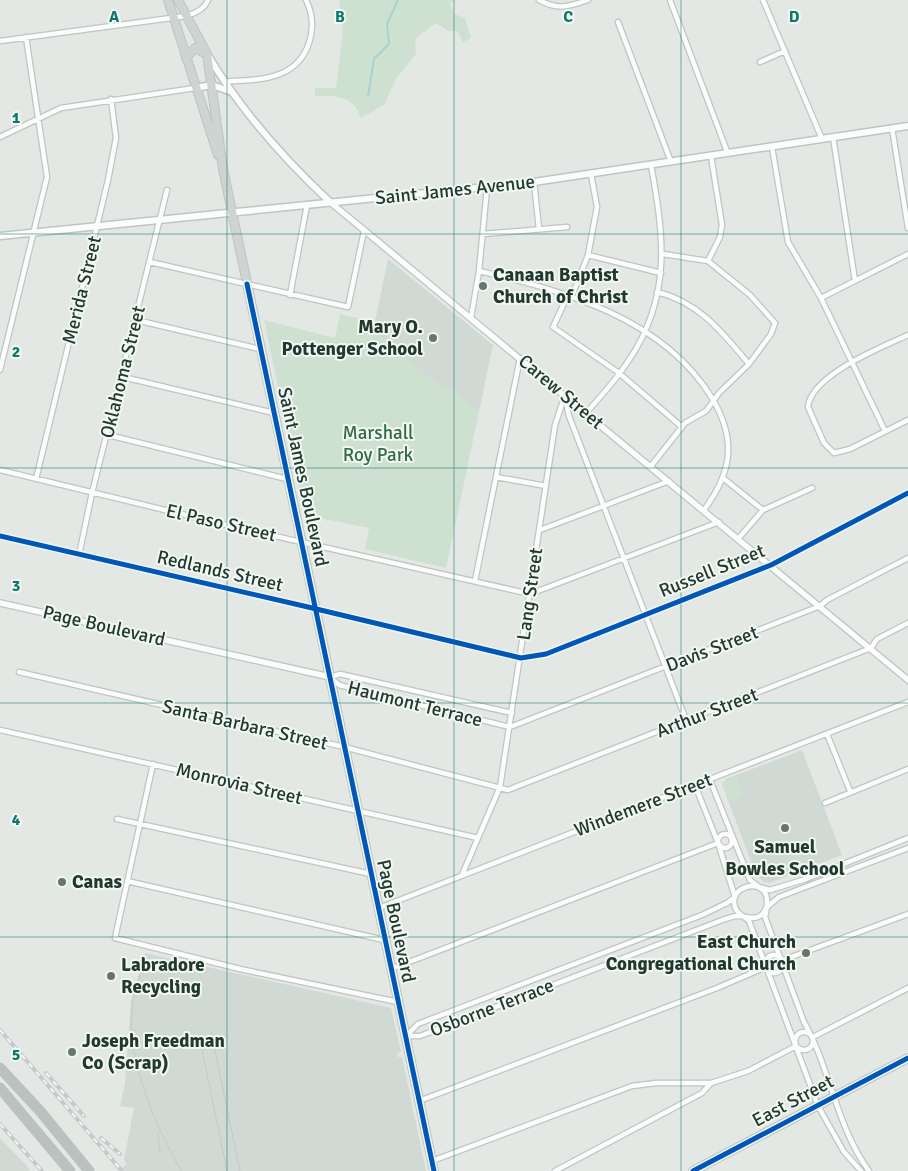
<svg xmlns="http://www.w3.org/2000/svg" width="908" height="1171" font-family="Signika,sans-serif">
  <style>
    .built { fill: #d1d9d4 }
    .green { fill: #cee0d0 }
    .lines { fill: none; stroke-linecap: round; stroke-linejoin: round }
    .stream { stroke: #a8d2d2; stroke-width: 2 }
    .minor-casing { stroke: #c0c5c2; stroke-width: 7 }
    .tertiary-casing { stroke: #c0c5c2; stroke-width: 8 }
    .secondary-casing { stroke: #bfc5c2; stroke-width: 9 }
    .primary-casing { stroke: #bcc4c0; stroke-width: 10 }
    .motorway-casing { stroke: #bcc4c0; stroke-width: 11 }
    .minor { stroke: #fbfcfb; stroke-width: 4.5 }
    .tertiary { stroke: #fbfcfb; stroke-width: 5.5 }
    .secondary { stroke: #fbfcfb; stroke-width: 6 }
    .primary { stroke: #ced4d1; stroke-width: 8 }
    .motorway { stroke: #bac1be; stroke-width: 9 }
    .tram { stroke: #c7c9c8; stroke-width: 1 }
    .rail-casing { stroke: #c7c9c8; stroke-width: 4 }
    .rail { stroke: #f1f7f3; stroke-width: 2; stroke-dasharray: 5.5; stroke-linecap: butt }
    .cycleway-casing { stroke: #f1f7f3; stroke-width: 8 }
    .cycleway { stroke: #0057b8; stroke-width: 5 }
    .grid { fill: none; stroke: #0f766e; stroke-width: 1; stroke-opacity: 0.55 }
    .poi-dot { fill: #66766f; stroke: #f1f7f3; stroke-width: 2 }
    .labels { text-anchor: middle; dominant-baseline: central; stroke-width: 4; stroke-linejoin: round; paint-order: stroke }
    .street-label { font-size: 19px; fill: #233930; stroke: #f1f7f3 }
    .poi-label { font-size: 19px; font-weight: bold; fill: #233930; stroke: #f1f7f3; text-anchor: start }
    .park-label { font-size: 19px; fill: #326b3f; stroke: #f1f7f3 }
    .grid-label { font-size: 16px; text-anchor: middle; font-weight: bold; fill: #0f766e; stroke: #f1f7f3; stroke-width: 4; stroke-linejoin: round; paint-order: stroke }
  </style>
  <rect width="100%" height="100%" fill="#e3e8e5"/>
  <path class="built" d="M388,259L493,345L479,412L446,386L443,389L373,331Z
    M802,750L842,855L772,882L765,883L756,875L722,784L726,779Z
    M145,953L391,1008L401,1052L397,1053L398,1057H402L426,1171H125L122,1168L127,1164L124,1160L134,1108L120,1106L125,1083L131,1000Z
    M0,1138L26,1165L30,1171H0Z"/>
  <path class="green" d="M339,0H457L450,3L454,14L465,18L471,38L463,42L457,31H448L436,23L415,39L416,54L396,79L384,105L361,118C354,96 336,95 315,96V88H336L343,31Z
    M340,314L375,322L373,331L443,389L446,386L479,412L446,568L365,549L369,528L305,515L264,320L335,338Z
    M736,775L742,795L728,801L722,783Z"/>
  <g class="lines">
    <path class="stream" d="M368,96L374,59L389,44L387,24L398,0"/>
    <defs>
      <path id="minor" d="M539,0C557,10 568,7 588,0
        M670,0L728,154
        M763,0L822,139
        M618,22L671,162
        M0,41L186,16C195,13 204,10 208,0
        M760,62L785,51
        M224,82C243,80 265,81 282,73C310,61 319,26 306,0
        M892,128L908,228
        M0,137L61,108L195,88
        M833,137L855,281
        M772,147L788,242L821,298L885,431
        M534,182L539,229
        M483,234L567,227
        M588,255L661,273
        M708,261L720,237L722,225L711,156
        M150,262L348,307L364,231
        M479,271C565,291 663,318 712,398C737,440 732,472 704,510
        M657,292C699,302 722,332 749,364
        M290,295L307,205
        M568,295L553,327L619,373L682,427
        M572,296L588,255L597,207L591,174
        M821,298L908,254
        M471,318L479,271L487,188
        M136,320L260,349
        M908,335C882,347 811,375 808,407L824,443L834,453L850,449L908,420
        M0,370L47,177L26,37
        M123,377L274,413
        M565,397L569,416L686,720
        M586,413C601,396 617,379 629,360C672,296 664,236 651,165
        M108,435L287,479
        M651,466L685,423L706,411L719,393L749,364L771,334L775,323L750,295L708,261L663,254
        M0,470L235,527L530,594L719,522
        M496,477L546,486
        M723,478L763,510
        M36,479L108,180L116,138L111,99
        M540,530L669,481
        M0,536L308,607L521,658L546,654L771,565L908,493
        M738,539L763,510L812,488
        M79,555L92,493L167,190
        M475,581L520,358
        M19,672L344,747L508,790L871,648L877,639L908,623
        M330,677L340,674L512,713
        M331,678L339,685L510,727L820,606L827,600L908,558
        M0,730L478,838
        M827,734L850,791
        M153,764L115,938L240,969L398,1002
        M710,780L750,880L759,887L770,890L806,879L908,838
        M825,803L908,769
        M117,819L371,874
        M718 841a7 7 0 1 1 14 0a7 7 0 1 1-14 0Z
        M462,875L500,787L555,425L565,395
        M127,881L384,940
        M379,908L908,702
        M765 964a9 9 0 1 1 18 0a9 9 0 1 1-18 0Z
        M783,960L908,914
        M391,969L718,843
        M795 1041a9 9 0 1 1 18 0a9 9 0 1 1-18 0Z
        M406,1036H420L725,919C729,918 733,916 737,916C745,915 751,921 760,916C764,913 767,908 767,903C769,874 722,886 737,911C740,915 745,917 749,921L818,1106L844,1152L861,1171
        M406,1036L418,1024L702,915L727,903L735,897L718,843L695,785
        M813,1037L908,988
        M419,1101L717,988L766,967
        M432,1161L632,1086L656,1083H711
        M555,1171L702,1093L711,1083L748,1071L796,1046
        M869,1171C836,1126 831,1070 804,1022L765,917L767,907L779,897L908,848"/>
      <path id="tertiary" d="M330,202L908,680
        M0,603L330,677"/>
      <path id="secondary" d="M209,57C242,112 283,158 330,202
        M195,88L212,85L229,91
        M0,236L534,182L908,126"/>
      <path id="primary" d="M168,0L218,155
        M178,0L207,54L223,169L434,1171
        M186,58L195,48L207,54
        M693,1171L908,1058"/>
      <path id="motorway" d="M0,1068L40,1111L89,1171
        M0,1088L70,1171"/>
    </defs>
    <use href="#minor" class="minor-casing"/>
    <use href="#tertiary" class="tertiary-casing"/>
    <use href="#secondary" class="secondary-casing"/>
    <use href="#primary" class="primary-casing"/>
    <use href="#motorway" class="motorway-casing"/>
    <use href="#minor" class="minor"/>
    <use href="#tertiary" class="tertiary"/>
    <use href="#secondary" class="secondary"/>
    <use href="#primary" class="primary"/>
    <use href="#motorway" class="motorway"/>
    <path class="tram" d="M146,958C140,975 134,992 132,1010C127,1062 156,1126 181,1171
      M211,1031L240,1171
      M199,1035L227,1171
      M158,1132L160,1151"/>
    <defs>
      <path id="rail" d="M0,1030L122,1171
        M46,1073L84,1116
        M0,1124L42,1171
        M101,1138L120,1154"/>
    </defs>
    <use href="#rail" class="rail-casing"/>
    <use href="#rail" class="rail"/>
    <defs>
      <path id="cycleway" d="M247,284L434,1171
        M0,536L308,607L521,658L546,654L771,565L908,493
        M693,1171L908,1058"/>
    </defs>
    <use href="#cycleway" class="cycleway-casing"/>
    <use href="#cycleway" class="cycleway"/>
  </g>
  <path class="grid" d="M227,0V1171M454,0V1171M681,0V1171M0,234H908M0,468H908M0,703H908M0,937H908"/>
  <g class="poi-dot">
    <circle cx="483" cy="286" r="5"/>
    <circle cx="433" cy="338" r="5"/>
    <circle cx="785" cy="828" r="5"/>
    <circle cx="62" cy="882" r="5"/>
    <circle cx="806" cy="953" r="5"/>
    <circle cx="111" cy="976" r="5"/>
    <circle cx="72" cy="1052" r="5"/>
  </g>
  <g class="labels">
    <g class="street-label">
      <text transform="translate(455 190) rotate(-6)">Saint James Avenue</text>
      <text transform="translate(82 290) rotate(-76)">Merida Street</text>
      <text transform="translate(123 372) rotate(-76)">Oklahoma Street</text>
      <text transform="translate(561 392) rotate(40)">Carew Street</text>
      <text transform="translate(303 477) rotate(78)">Saint James Boulevard</text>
      <text transform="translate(221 523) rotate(13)">El Paso Street</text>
      <text transform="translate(220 571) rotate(13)">Redlands Street</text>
      <text transform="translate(712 571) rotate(-22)">Russell Street</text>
      <text transform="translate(530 594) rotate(-82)">Lang Street</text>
      <text transform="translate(104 626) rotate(13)">Page Boulevard</text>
      <text transform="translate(712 649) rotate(-21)">Davis Street</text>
      <text transform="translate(415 704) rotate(14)">Haumont Terrace</text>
      <text transform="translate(707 713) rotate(-21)">Arthur Street</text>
      <text transform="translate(245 725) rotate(13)">Santa Barbara Street</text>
      <text transform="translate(239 784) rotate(13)">Monrovia Street</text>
      <text transform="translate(643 805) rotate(-21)">Windemere Street</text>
      <text transform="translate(396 921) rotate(78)">Page Boulevard</text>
      <text transform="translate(492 1008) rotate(-21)">Osborne Terrace</text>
      <text transform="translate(793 1101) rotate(-28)">East Street</text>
    </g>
    <g class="poi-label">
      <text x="493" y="275">Canaan Baptist<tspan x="493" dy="22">Church of Christ</tspan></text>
      <text x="423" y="327" text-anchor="end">Mary O.<tspan x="423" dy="22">Pottenger School</tspan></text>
      <text x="785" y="847" text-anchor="middle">Samuel<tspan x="785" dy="22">Bowles School</tspan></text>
      <text x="72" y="882">Canas</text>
      <text x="796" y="942" text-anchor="end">East Church<tspan x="796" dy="22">Congregational Church</tspan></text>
      <text x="121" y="965">Labradore<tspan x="121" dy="22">Recycling</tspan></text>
      <text x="82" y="1041">Joseph Freedman<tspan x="82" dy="22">Co (Scrap)</tspan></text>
    </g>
    <g class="park-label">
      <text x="378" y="433">Marshall<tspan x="378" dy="22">Roy Park</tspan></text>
    </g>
  </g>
  <g class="grid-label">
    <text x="114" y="22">A</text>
    <text x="340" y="22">B</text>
    <text x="568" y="22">C</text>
    <text x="794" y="22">D</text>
    <text x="16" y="123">1</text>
    <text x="16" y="357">2</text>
    <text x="16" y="591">3</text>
    <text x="16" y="825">4</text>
    <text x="16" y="1060">5</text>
  </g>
</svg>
